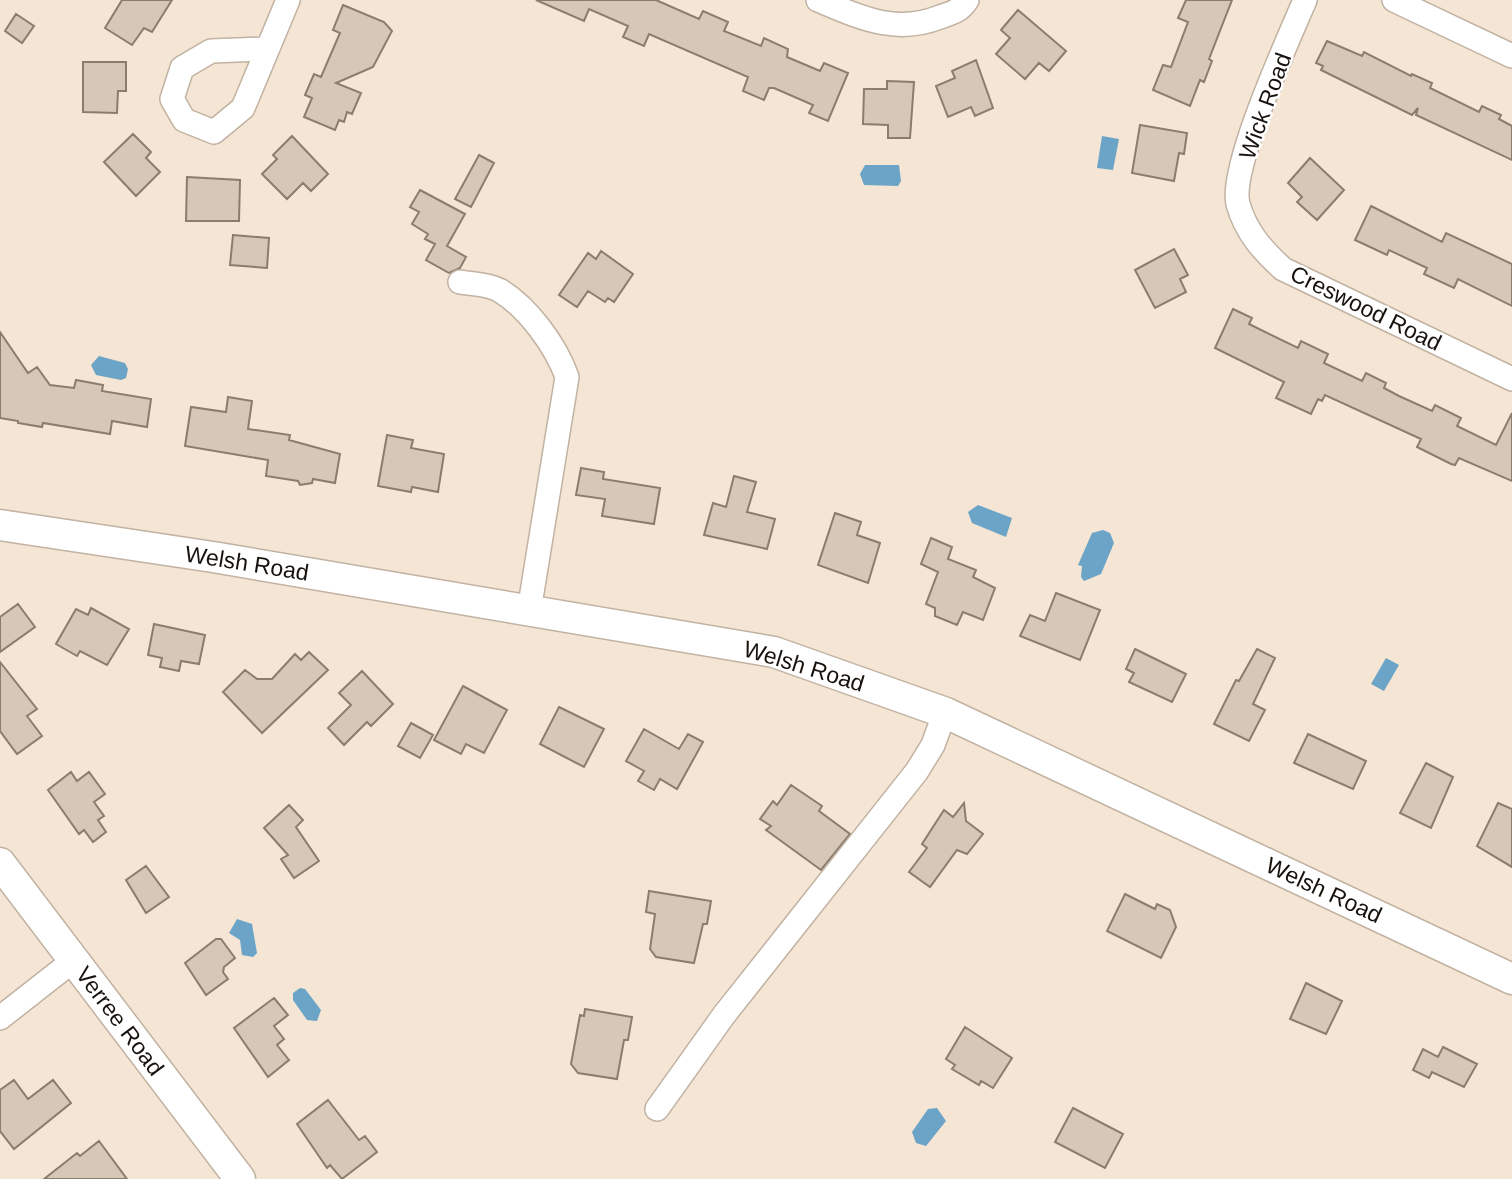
<svg xmlns="http://www.w3.org/2000/svg" width="1512" height="1179" font-family="Arial,sans-serif">
  <style>
    .water { fill: #6ba4c7 }
    .building { fill: #d6c7b7; stroke: #8b7d6d; stroke-width: 2 }
    .lines { fill: none; stroke-linecap: round; stroke-linejoin: round }
    .minor-casing { stroke: #c1b2a2; stroke-width: 26 }
    .major-casing { stroke: #c1b2a2; stroke-width: 33 }
    .minor { stroke: #fff; stroke-width: 23 }
    .major { stroke: #fff; stroke-width: 30 }
    .labels { text-anchor: middle; dominant-baseline: central; stroke-width: 5; stroke-linejoin: round; paint-order: stroke }
    .street-label { font-size: 23px; fill: #18120d; stroke: #fff }
  </style>
  <rect width="100%" height="100%" fill="#f4e5d4"/>
  <path class="water" d="M1102,136L1119,139L1113,170L1097,168Z
    M865,165H899L901,181L898,186L864,185L860,174Z
    M99,356L125,363L128,369L126,378L121,380L96,375L91,365Z
    M978,505L1012,518L1006,537L972,523L968,512Z
    M1103,530L1110,533L1114,543L1101,574L1084,581L1081,577L1082,566L1078,565L1092,533Z
    M1386,658L1399,665L1384,691L1371,684Z
    M237,919L252,924L257,953L253,957L242,955L240,940L229,933Z
    M300,988L305,989L321,1010L317,1021L307,1020L293,1000V993Z
    M937,1108L946,1121L926,1146L916,1143L912,1132L928,1109Z"/>
  <path class="building" d="M122,0H172L152,32L144,28L132,45L105,28Z
    M536,0H656L699,19L703,11L728,22L724,31L761,46L764,38L788,49L787,57L820,71L824,63L848,73L828,121L809,113L813,105L774,88H769L764,100L743,91L748,77L649,34L644,46L623,37L628,26L589,9L584,21Z
    M1186,0H1232L1209,59L1212,61L1204,82L1200,80L1190,106L1153,90L1163,65L1171,67L1188,22L1178,18Z
    M343,5L384,22L392,31L373,67L336,83L361,93L352,114L347,112L344,122L339,120L335,130L304,117L312,98L305,95L314,74L321,77L340,33L333,30Z
    M1018,10L1066,51L1049,71L1039,63L1025,79L996,54L1010,38L1001,30Z
    M16,14L34,26L22,43L5,31Z
    M1327,41L1362,56L1364,52L1411,76L1412,74L1432,83L1430,88L1479,112L1482,106L1501,115L1499,119L1512,126V160L1416,115L1418,108L1412,115L1321,70L1323,66L1316,63Z
    M976,60L993,108L975,116L971,107L948,117L936,86L955,78L952,71Z
    M83,62H126V91H118L117,113L83,112Z
    M887,81L914,82L910,138H888V125L863,124L864,89H887Z
    M1140,125L1187,133L1184,154L1179,153L1174,181L1132,173Z
    M133,134L151,152L146,158L160,172L136,196L104,162Z
    M292,136L328,174L311,191L303,183L287,199L262,174L277,159L273,155Z
    M479,155L494,163L471,207L455,199Z
    M1310,158L1344,190L1317,220L1297,202L1302,197L1288,183Z
    M187,177L240,180L239,221H186Z
    M420,190L465,214L447,246L466,257L460,268L449,273L426,260L435,244L425,239L428,234L412,224L419,212L410,207Z
    M1371,206L1442,242L1446,233L1512,264V306L1458,279L1454,288L1424,274L1427,268L1389,250L1387,255L1355,240Z
    M233,235L269,238L267,268L230,265Z
    M1174,249L1188,275L1180,279L1186,292L1155,308L1135,270Z
    M601,251L633,274L614,302L608,298L605,302L588,291L577,307L559,295L588,253L596,259Z
    M1233,309L1252,318L1249,324L1298,348L1301,341L1328,354L1324,363L1362,381L1366,373L1386,383L1384,388L1399,396L1432,411L1435,405L1461,418L1457,426L1496,445L1512,413V481L1459,458L1455,465L1451,464L1417,447L1421,439L1325,395L1322,401L1318,399L1311,414L1276,398L1284,382L1215,348Z
    M0,332L28,373L37,367L50,385L74,388L76,380L103,385L102,391L151,399L147,427L112,421L110,434L43,423L42,427L18,423V421L0,418Z
    M228,397L252,401L248,429L290,435L289,440L340,454L335,483L313,479L312,483L300,485L298,481L266,476L268,460L185,446L191,407L226,412Z
    M387,435L413,440L411,448L444,454L438,492L412,487L411,492L378,486Z
    M581,468L604,472L603,479L660,488L654,524L602,516L605,499L576,495Z
    M734,476L756,482L747,512L775,519L767,549L704,535L713,503L726,507Z
    M835,513L861,522L857,535L880,543L868,583L818,565Z
    M931,538L952,547L948,559L976,570L973,577L995,588L983,620L963,612L957,625L935,616V608L926,604L938,572L921,564Z
    M1056,593L1100,610L1080,660L1020,636L1030,615L1045,621Z
    M18,604L35,627L0,652V617Z
    M91,608L129,629L107,665L80,651L77,656L56,644L76,609L88,615Z
    M154,624L205,635L199,664L181,661L179,671L160,667L162,658L148,655Z
    M1135,649L1186,674L1172,702L1129,682L1134,673L1126,669Z
    M1257,649L1275,658L1253,704L1265,710L1249,741L1214,724L1236,680L1239,681Z
    M309,652L328,670L262,733L223,692L245,670L257,679H272L295,654L301,660Z
    M0,662L37,709L27,716L42,736L17,754L0,731Z
    M362,671L393,704L371,726L367,722L344,745L328,728L351,705L339,693Z
    M463,686L507,710L484,753L466,744L461,754L434,740Z
    M559,707L604,729L584,767L540,744Z
    M411,723L433,735L420,758L398,746Z
    M644,729L679,749L688,734L703,742L677,789L660,779L654,790L638,781L644,771L626,761Z
    M1308,734L1366,761L1353,789L1294,763Z
    M1426,763L1453,777L1431,828L1400,813Z
    M71,772L77,781L89,772L105,794L94,802L104,816L98,820L106,832L93,842L84,830L79,834L48,790Z
    M791,785L822,806L819,811L850,834L821,870L766,830L771,826L760,819L773,801L777,805Z
    M964,803L966,821L983,834L967,854L957,850L930,887L909,872L927,848L922,844L944,810L953,817Z
    M1498,803L1512,809V867L1477,846Z
    M289,805L303,820L296,827L319,861L294,878L281,859L288,855L264,828Z
    M146,866L169,897L146,913L126,880Z
    M649,891L711,901L707,924H703L694,963L656,957L650,949L655,914L646,912Z
    M1125,894L1155,909L1157,904L1170,910L1176,927L1161,958L1107,931Z
    M216,939H221L235,958L224,967L223,972L228,979L206,995L185,963Z
    M1306,983L1342,1001L1326,1034L1290,1019Z
    M274,998L288,1015L274,1026L284,1039L277,1045L289,1060L268,1077L234,1028Z
    M585,1009L632,1017L628,1040H624L617,1079L578,1073L571,1064L580,1015L584,1016Z
    M965,1027L1012,1058L993,1088L981,1081L979,1085L952,1069L955,1065L946,1059Z
    M1443,1047L1477,1064L1464,1087L1432,1072L1429,1078L1413,1070L1423,1049L1438,1057Z
    M14,1080L28,1099L53,1080L71,1103L14,1149L0,1131V1090Z
    M328,1100L359,1140L365,1136L377,1152L342,1179L330,1165L327,1168L297,1124Z
    M1073,1108L1123,1134L1105,1168L1055,1142Z
    M99,1141L127,1179H44L77,1153L80,1156Z"/>
  <g class="lines">
    <defs>
      <path id="minor" d="M818,0C859,17 895,35 940,17C952,13 960,11 967,0
        M1305,0C1289,38 1229,168 1238,204C1246,232 1262,250 1283,269L1512,379
        M1394,0L1512,56
        M266,49L211,51L182,68L172,99L184,120L214,132L243,108L288,0
        M460,282C472,284 488,284 499,290C528,307 556,346 567,377L529,611
        M0,1018L74,960
        M657,1109L724,1015L917,771L933,745L945,712"/>
      <path id="major" d="M0,525L213,557L774,652L946,713L1512,979
        M0,863L240,1179"/>
    </defs>
    <use href="#minor" class="minor-casing"/>
    <use href="#major" class="major-casing"/>
    <use href="#minor" class="minor"/>
    <use href="#major" class="major"/>
  </g>
  <g class="labels">
    <g class="street-label">
      <text transform="translate(1265 106) rotate(-70)">Wick Road</text>
      <text transform="translate(1366 308) rotate(26)">Creswood Road</text>
      <text transform="translate(247 563) rotate(9)">Welsh Road</text>
      <text transform="translate(804 666) rotate(17)">Welsh Road</text>
      <text transform="translate(1324 890) rotate(25)">Welsh Road</text>
      <text transform="translate(120 1021) rotate(53)">Verree Road</text>
    </g>
  </g>
</svg>
